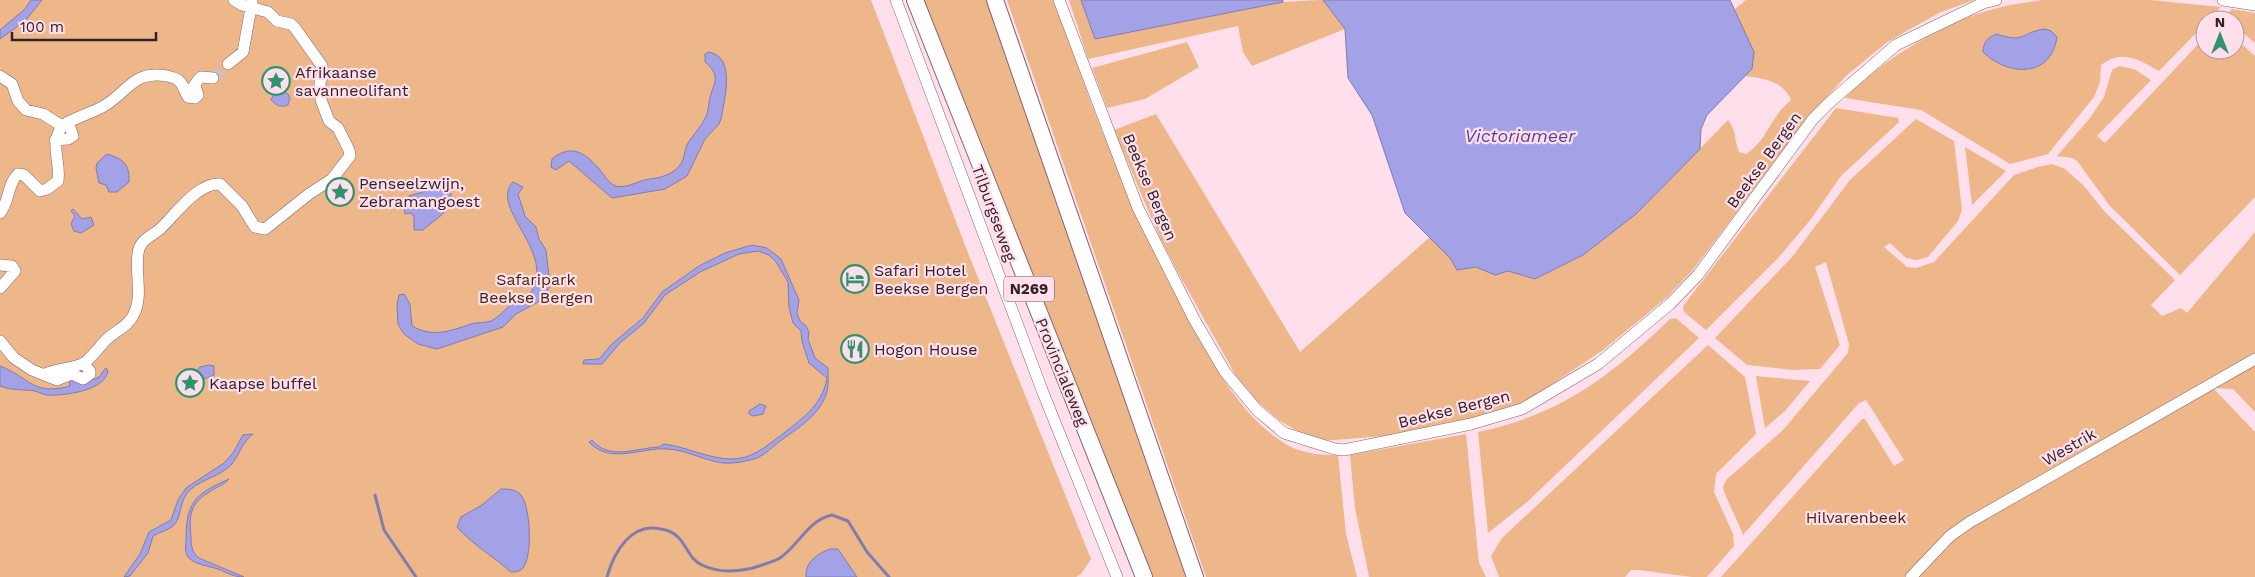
<svg xmlns="http://www.w3.org/2000/svg" width="2255" height="577" font-family="'Work Sans',sans-serif">
  <style>
    .green { fill: #eeb789; fill-rule: evenodd }
    .water { fill: #a3a2e7; stroke: #807cae }
    .lines { fill: none; stroke-linecap: round; stroke-linejoin: round }
    .stream { stroke: #807cae; stroke-width: 3 }
    .minor-tunnel { stroke: #d5b9c4; stroke-width: 11; stroke-dasharray: 11 5.5; stroke-linecap: butt }
    .minor-casing { stroke: #856472; stroke-width: 12 }
    .highway-casing { stroke: #856472; stroke-width: 18 }
    .minor { stroke: #fff; stroke-width: 11 }
    .highway { stroke: #fff; stroke-width: 16 }
    .labels { text-anchor: middle; dominant-baseline: central; stroke-width: 4.5; stroke-linejoin: round; paint-order: stroke }
    .shield { fill: #fedfeb; stroke: #6e5b62; stroke-width: 1 }
    .shield-label { font-size: 15px; font-weight: bold; fill: #302228 }
    .poi-label { font-size: 16px; fill: #302228; stroke: #fedfeb; text-anchor: start }
    .street-label { font-size: 16px; fill: #302228; stroke: #fedfeb }
    .park-label { font-size: 16px; fill: #422912; stroke: #fedfeb }
    .water-label { font-size: 18px; font-style: italic; fill: #4f4799; stroke: #fedfeb }
  </style>
  <rect width="100%" height="100%" fill="#fedfeb"/>
  <path class="green" d="M0,0H871L968,253L1091,559L1081,574L1076,577H0Z
    M923,0H990L1188,577H1152Z
    M1007,0H1055C1090,107 1131,211 1185,311C1211,360 1238,415 1287,445C1303,454 1321,455 1338,455L1346,534L1357,577H1206Z
    M1069,0H1081L1095,39L1283,2L1319,0H1323L1345,29L1252,66L1243,52L1238,26L1088,59Z
    M1746,0H1974L1941,12L1912,28L1886,43L1847,75L1808,118L1692,271L1665,299L1603,350L1521,405L1468,420L1385,436L1321,441L1302,434L1279,420L1258,402L1236,376L1180,276L1160,238L1114,130L1156,114L1300,352L1430,237L1450,258L1457,270L1476,267L1495,275L1508,271L1535,279L1583,255L1636,214L1728,120C1737,132 1734,139 1739,152L1746,154C1762,144 1767,129 1778,114C1781,109 1787,104 1791,100C1784,81 1762,78 1745,76L1752,69L1735,9Z
    M2043,0H2150L2221,7L2209,20H2205V24L2159,71C2138,59 2122,49 2101,65L2100,82L2094,97L2048,154L2010,164L1921,110L1845,98C1875,66 1937,26 1980,13C2001,6 2022,3 2043,0ZM2038,30L2029,70L2012,69L1988,57L1997,34C2016,41 2020,39 2038,30Z
    M2232,9L2255,13V43L2235,26V20H2228L2224,17Z
    M2205,37V50H2235V38L2255,56V197L2180,275L2110,206L2077,161L2072,158L2057,156L2090,118L2104,97L2112,70L2119,66L2134,69L2151,80L2097,136L2105,143Z
    M1187,42L1199,67L1145,99L1107,108L1092,68Z
    M1836,108L1898,118L1899,122L1841,176L1811,219L1779,257L1706,330L1684,312L1683,306Z
    M1916,119L1954,141L1962,210L1958,221L1928,257L1917,260L1906,258L1890,243L1884,247L1907,267L1916,268L1934,262L2014,175L2038,167L2052,164L2065,169L2084,186L2105,212L2175,280L2151,305L2162,316L2181,308L2187,313L2255,232V412L2233,389L2213,388L2255,432V577H1721L1862,419H1865L1894,466L1904,460L1866,400L1859,403L1743,535C1740,525 1723,493 1723,487C1724,485 1725,482 1726,480L1783,430L1848,353L1849,344L1826,262L1815,267L1840,345L1820,369L1793,370L1747,365L1715,338L1792,257L1850,180Z
    M1965,147L2006,171L1972,205Z
    M1676,318L1699,338L1527,502L1488,533L1478,432C1560,415 1611,376 1670,319Z
    M1708,345L1745,377L1756,434L1716,474L1714,492L1733,534L1734,546L1707,577H1692L1639,570H1631L1625,577H1499L1491,556L1502,538Z
    M1756,376L1810,381L1785,411L1765,428Z
    M1466,434L1479,563L1486,577H1369L1355,508L1350,455Z"/>
  <path class="water" d="M31,0H42L25,21L0,39V30L24,10Z
    M1081,0H1283V2L1095,39Z
    M1323,0H1730L1754,52L1752,69L1707,115L1701,129L1700,149L1636,214L1583,255L1535,279L1508,271L1495,275L1476,267L1457,270L1450,258L1405,213L1372,115L1348,78L1345,29Z
    M2045,29L2051,31L2057,37C2051,79 2007,76 1983,52C1983,42 1988,37 1997,34C2025,44 2021,32 2045,29Z
    M708,52C737,56 724,100 721,119L719,124L705,139L687,176L665,189L612,198L569,161L556,170L551,167L552,159C571,143 586,153 600,170C605,176 608,183 616,186C627,189 639,180 650,179C660,178 674,174 680,165C685,158 684,150 688,143C697,129 708,121 709,103C711,85 724,78 705,62V54Z
    M281,91L288,94L290,98L288,105C280,108 276,105 271,100L275,92Z
    M107,154C123,159 130,164 129,182L117,192H109L106,185L99,183L96,168L97,163Z
    M513,182L523,187L518,194L525,216L536,227L539,239L546,250L550,285L545,295L538,302L516,314L503,327L437,349L418,344L404,334L398,324L397,304L399,295L404,294L410,304L412,326C433,338 450,331 471,324C478,322 485,323 491,321C506,313 509,300 529,295C560,254 488,209 513,182Z
    M436,188L446,190L451,194C453,211 434,220 423,230H414V216L410,213L405,214L404,210L409,196Z
    M73,209L82,219L91,217L94,225L81,233L74,231L71,224L75,216L71,211Z
    M752,245L767,248L781,259L799,300L797,313L800,321L806,326L809,332L808,339L815,358L828,368C828,377 829,387 826,395C818,417 796,429 779,442C771,448 766,454 757,458C748,461 733,464 723,463C705,461 687,450 668,449C641,447 610,465 589,442L592,440C609,461 636,448 659,447L664,444C687,447 709,459 732,459C752,459 765,447 780,436C800,420 822,407 827,378L809,363L802,341L801,331L793,323L789,307L788,282L776,262L769,255L758,251L739,254L700,272L665,295L644,323L620,343L602,364H583L584,360L599,359L613,343L643,318L662,292L699,266L725,253Z
    M209,365L214,366V375L204,379L198,375L197,371L200,367Z
    M0,366C31,378 32,396 70,386L69,381C79,378 89,384 99,377C102,375 102,371 106,368L108,371C105,391 64,396 46,395C42,394 39,392 35,391C23,389 12,391 0,386Z
    M760,404L766,406L763,414L753,416L749,414V411Z
    M253,434C242,442 239,456 231,465C220,476 203,479 191,489C178,500 183,517 173,526C167,531 159,532 153,536L148,553L130,576L124,577L140,554L149,532L171,520L178,500L186,488L224,463L233,453L243,435Z
    M229,479C225,484 221,485 216,488C192,501 188,511 191,537C191,545 192,553 199,558L244,577C233,577 228,573 218,569C209,566 196,565 189,558C184,553 186,546 186,540C186,502 195,494 229,479Z
    M501,489C508,489 515,489 520,494C531,504 533,560 522,569C519,572 514,572 511,572C493,556 473,545 457,527L461,517L482,505Z
    M830,549H838L857,577H806C805,562 817,554 830,549Z"/>
  <g class="lines">
    <path class="stream" d="M375,495L384,530L416,577
      M607,577C614,552 631,522 661,529C667,530 673,532 678,537C687,546 690,560 702,565C716,572 733,572 748,569C751,569 778,560 780,558C799,545 808,520 832,515L848,521L867,552L889,577"/>
    <path class="minor-tunnel" d="M213,78L228,64"/>
    <defs>
      <path id="minor" d="M896,0L1042,390L1117,577
        M1059,0L1138,208L1194,319L1225,372L1257,410L1284,433L1335,449L1344,450L1471,424L1522,409L1598,364L1670,304L1698,275L1813,119L1829,103L1896,45L1983,3L1996,0
        M2223,0L2255,5
        M228,64L243,52L252,2
        M0,76L12,84L18,101L26,110L43,114L62,126
        M184,89L188,97L195,98L198,95L195,86
        M55,140L68,139L73,136L68,122
        M0,213C10,201 7,184 18,174L24,175L40,191L47,189L58,181C61,160 49,147 62,126C75,117 90,114 104,106C129,91 133,70 167,76C176,78 181,80 184,89C196,91 193,83 201,77L213,78
        M0,265L12,266L15,271L0,288
        M0,341L14,358L32,370L57,380L72,374L83,379L90,374V371L84,364
        M45,374C57,369 70,369 82,364C88,362 101,345 106,340C115,331 129,326 134,314C143,296 135,273 138,253C140,239 151,237 160,229C175,215 198,182 220,184L242,206L255,227L265,229L309,194L332,179L350,156L349,150L338,128L329,121L321,100L320,82L323,74L322,66L295,28L291,24L277,21L268,12L242,5L234,0
        M1911,577L1950,536L1970,522L2255,359"/>
      <path id="highway" d="M915,0L1144,577
        M995,0L1195,577"/>
    </defs>
    <use href="#minor" class="minor-casing"/>
    <use href="#highway" class="highway-casing"/>
    <use href="#minor" class="minor"/>
    <use href="#highway" class="highway"/>
  </g>
  <defs>
    <symbol id="sight-ring" viewBox="-11 -11 22 22"><circle r="9.5" fill="#fedfeb" stroke="#30936e" stroke-width="1.5"/><path d="M0-6L1.8-2.2L6-1.7L2.9 1.2L3.7 5.4L0 3.3L-3.7 5.4L-2.9 1.2L-6-1.7L-1.8-2.2Z" fill="#30936e"/></symbol>
    <symbol id="hotel-ring" viewBox="-11 -11 22 22"><circle r="9.5" fill="#fedfeb" stroke="#30936e" stroke-width="1.5"/><path d="M-6-4.5h1.5V1H6V5H4.5V3h-9V5H-6ZM-4 0a1.8 1.8 0 1 1 3.6 0ZM.5 0V-2.5h3Q6-2.5 6 0Z" fill="#30936e"/></symbol>
    <symbol id="restaurant-ring" viewBox="-11 -11 22 22"><circle r="9.5" fill="#fedfeb" stroke="#30936e" stroke-width="1.5"/><path d="M-5-6h1v4h1v-4h1v4h1v-4h1v5L-1.5 .5V6h-2V.5L-5-1ZM5-6V6H3V1.5H1.5Q1.5-4 5-6Z" fill="#30936e"/></symbol>
  </defs>
  <g fill-rule="evenodd">
    <use href="#sight-ring" x="260" y="65" width="32" height="32"/>
    <use href="#sight-ring" x="324" y="176" width="32" height="32"/>
    <use href="#hotel-ring" x="839" y="263" width="32" height="32"/>
    <use href="#restaurant-ring" x="839" y="333" width="32" height="32"/>
    <use href="#sight-ring" x="174" y="367" width="32" height="32"/>
  </g>
  <g class="labels">
    <rect class="shield" x="1004" y="276.5" width="50" height="25" rx="4"/>
    <g class="shield-label">
      <text x="1029" y="289">N269</text>
    </g>
    <g class="poi-label">
      <text x="295" y="72">Afrikaanse<tspan x="295" dy="18">savanneolifant</tspan></text>
      <text x="359" y="183">Penseelzwijn,<tspan x="359" dy="18">Zebramangoest</tspan></text>
      <text x="874" y="270">Safari Hotel<tspan x="874" dy="18">Beekse Bergen</tspan></text>
      <text x="874" y="349">Hogon House</text>
      <text x="209" y="383">Kaapse buffel</text>
    </g>
    <g class="street-label">
      <text transform="translate(1764 160) rotate(-54)">Beekse Bergen</text>
      <text transform="translate(1150 187) rotate(67)">Beekse Bergen</text>
      <text transform="translate(994 213) rotate(70)">Tilburgseweg</text>
      <text transform="translate(1062 372) rotate(68)">Provincialeweg</text>
      <text transform="translate(1454 409) rotate(-14)">Beekse Bergen</text>
      <text transform="translate(2069 447) rotate(-30)">Westrik</text>
    </g>
    <g class="park-label">
      <text x="536" y="279">Safaripark<tspan x="536" dy="18">Beekse Bergen</tspan></text>
      <text x="1856" y="517">Hilvarenbeek</text>
    </g>
    <g class="water-label">
      <text x="1520" y="135">Victoriameer</text>
    </g>
  </g>
  <g transform="translate(2220 35)"><circle r="24" fill="#fedfeb" stroke="#ac939d"/>
  <path d="M0-4L9 19L0 12L-9 19Z" fill="#30936e"/>
  <text y="-8" font-size="14" font-weight="bold" text-anchor="middle" fill="#302228">N</text>
  </g>
  <path d="M12 32v8h144v-8" fill="none" stroke="#302228" stroke-width="2.5"/>
  <text x="20" y="32" font-size="15" fill="#302228" stroke="#fedfeb" stroke-width="4" paint-order="stroke">100 m</text>
</svg>
